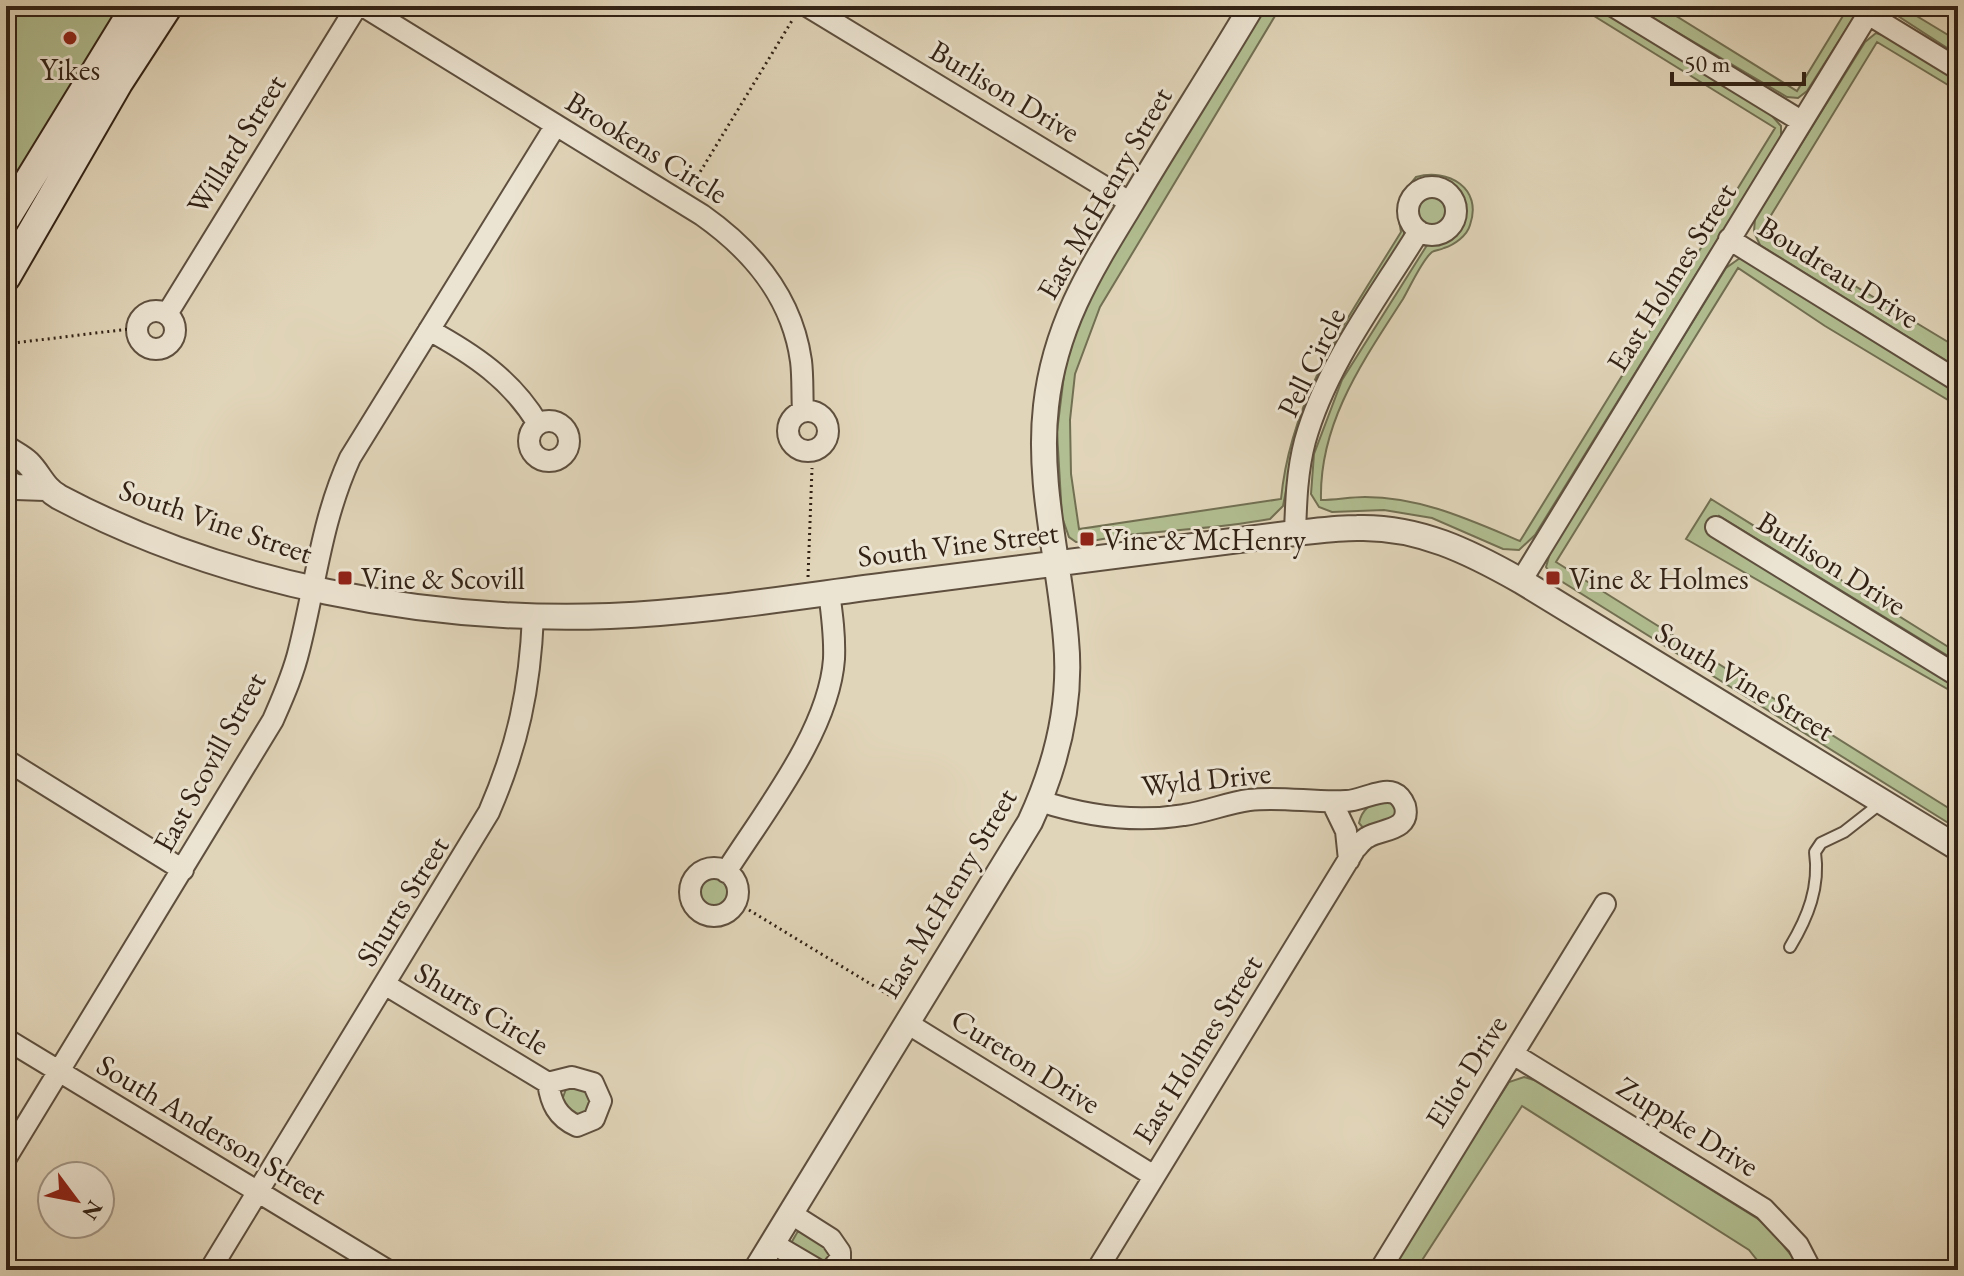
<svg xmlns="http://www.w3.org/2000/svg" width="1964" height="1276" font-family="'EB Garamond',serif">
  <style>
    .green { fill: #b1be91; stroke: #727053; stroke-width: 2 }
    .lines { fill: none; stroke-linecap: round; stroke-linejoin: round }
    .service-casing { stroke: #5e4f3e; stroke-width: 14 }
    .minor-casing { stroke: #5e4f3e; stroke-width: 24 }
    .tertiary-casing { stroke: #5e4f3e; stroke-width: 28 }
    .secondary-casing { stroke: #322215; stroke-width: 32 }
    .path { stroke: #322215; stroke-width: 3; stroke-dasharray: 2 4; stroke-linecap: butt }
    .service { stroke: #ece4d2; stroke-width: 10 }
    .minor { stroke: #ece4d2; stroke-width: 20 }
    .tertiary { stroke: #ece4d2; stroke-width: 24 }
    .secondary { stroke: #ece4d2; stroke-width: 28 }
    .poi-dot { fill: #8f2418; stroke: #ece4d2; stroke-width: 3 }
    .labels { text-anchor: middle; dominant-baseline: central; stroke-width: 6; stroke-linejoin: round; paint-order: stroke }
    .poi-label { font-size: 30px; fill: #322215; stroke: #ece4d2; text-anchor: start }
    .street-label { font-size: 30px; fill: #322215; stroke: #ece4d2 }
  </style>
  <rect width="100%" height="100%" fill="#e1d5b9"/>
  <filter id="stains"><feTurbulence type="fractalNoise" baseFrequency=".0025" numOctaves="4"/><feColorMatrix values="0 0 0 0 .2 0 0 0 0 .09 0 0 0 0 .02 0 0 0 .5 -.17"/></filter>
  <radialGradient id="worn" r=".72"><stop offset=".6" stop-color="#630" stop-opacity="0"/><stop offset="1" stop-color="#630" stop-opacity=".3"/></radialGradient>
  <path class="green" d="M6,6H125L6,198Z
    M1266,6H1281L1100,307L1075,374L1070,420L1071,474L1079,529L1281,499C1291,396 1349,317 1401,232C1396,205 1399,197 1416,177C1448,168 1483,188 1470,225C1467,236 1454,245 1444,248C1441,250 1435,250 1432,252C1422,260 1410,287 1403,299C1363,361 1319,423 1321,500C1336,500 1350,497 1365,497C1421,497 1470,520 1520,541L1775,128L1578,6H1598L1613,15L1766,109L1781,126V137L1535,535L1519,550L1503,549L1432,518L1384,510L1332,512L1319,507L1311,494L1314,454L1342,380L1429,242L1457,230L1463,219L1465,201C1448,176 1411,170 1403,207C1400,218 1407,227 1403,239L1293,455L1283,506L1270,519C1222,528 1174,530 1126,535C1109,537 1093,542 1076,542L1069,537L1062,517L1057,432L1065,367L1077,319L1104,268Z
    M1633,6H1660L1797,91L1849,6H1861L1807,91L1798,98L1787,97Z
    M1892,6H1900L1958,41V55L1898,16Z
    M1876,33L1885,36L1958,75V91L1877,42L1762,230L1958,348V368L1760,245L1754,232L1755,218L1865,42Z
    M1417 208a17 17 0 1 1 34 0a17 17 0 1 1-34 0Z
    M1740,258L1751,260L1958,385V406L1825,326L1738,268L1556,562L1958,814V829L1553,576L1546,567L1550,553L1726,268Z
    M1711,499L1958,653V662L1719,516L1710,531L1958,682V695L1686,539Z
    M1385,800L1394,802L1398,808L1395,818L1364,829L1359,823C1362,809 1372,802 1385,800Z
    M698 893a17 17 0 1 1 34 0a17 17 0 1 1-34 0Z
    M1524,1077L1537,1081L1766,1224L1794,1259L1798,1270H1765L1749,1250L1522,1106L1417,1268L1420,1270H1395V1259L1509,1082Z
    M571,1085L594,1092L587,1116L570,1115L562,1100L566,1089Z
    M798,1231L836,1253L827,1267L790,1245Z"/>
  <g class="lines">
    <defs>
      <path id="service" d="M1790,947C1808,917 1820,887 1815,852L1821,843L1844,832L1881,803"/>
      <path id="minor" d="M363,6L702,215C753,251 792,297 801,361C803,377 802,394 803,411
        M807,6L1131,203
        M1613,6L1801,121
        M1868,14L1958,69
        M1408 211a24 24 0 1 1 48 0a24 24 0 1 1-48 0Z
        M1729,239L1958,381
        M137 330a19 19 0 1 1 38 0a19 19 0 1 1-38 0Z
        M167,314L357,6
        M429,330C473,354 512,380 538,424
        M788 431a20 20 0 1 1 40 0a20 20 0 1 1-40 0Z
        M529 441a20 20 0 1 1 40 0a20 20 0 1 1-40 0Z
        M1716,527L1958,676
        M1295,533C1296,502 1297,471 1305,441C1326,365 1378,298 1419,231
        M1521,581L1873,6
        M6,760L183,870
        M1040,801C1086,816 1135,823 1184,815C1206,812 1227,803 1249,800C1281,796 1314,803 1346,801C1360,801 1381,788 1394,793C1399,795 1403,801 1405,806C1411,831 1381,829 1368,837C1363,839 1359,845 1355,849L1097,1270
        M1332,802L1346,831L1349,860
        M690 892a24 24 0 1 1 48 0a24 24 0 1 1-48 0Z
        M726,872C764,812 829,731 834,659C835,636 832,614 829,592
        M386,985L548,1083L572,1077L593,1083L601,1101L594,1119L577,1126C557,1117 551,1103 548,1083
        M907,1023L1154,1176
        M6,1039L387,1270
        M1513,1054L1764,1209L1798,1245L1811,1270
        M6,1158L273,720C283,697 293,675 299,650C316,583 321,522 350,458L556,125
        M790,1213L831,1239L840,1252V1259L831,1270
        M772,1243L818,1270
        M210,1270L489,812C518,745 530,689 533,616
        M1380,1270L1605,904"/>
      <path id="tertiary" d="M6,448C13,453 22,457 28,463C40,475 43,488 59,497C223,584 426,623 610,616C706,612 801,596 896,584C1029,567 1162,550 1295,533C1316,531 1337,528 1357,528C1418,526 1470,552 1521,581L1958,848
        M6,482L16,487L45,488
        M756,1270L1030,822C1056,766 1072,703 1066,640C1060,563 1037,484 1046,406C1055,325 1091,269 1132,202C1171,136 1213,72 1252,6"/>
      <path id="secondary" d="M6,218L136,6
        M6,277L118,83L168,6"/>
    </defs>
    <use href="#service" class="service-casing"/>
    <use href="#minor" class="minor-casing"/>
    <use href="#tertiary" class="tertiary-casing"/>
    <use href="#secondary" class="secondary-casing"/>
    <path class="path" d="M694,182L793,19
      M6,344L137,328
      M808,577L812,468
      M749,910L897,1000"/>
    <use href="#service" class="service"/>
    <use href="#minor" class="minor"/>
    <use href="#tertiary" class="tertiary"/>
    <use href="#secondary" class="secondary"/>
  </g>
  <g class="poi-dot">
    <circle cx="70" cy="38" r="8"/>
    <rect x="1079" y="531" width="16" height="16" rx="4"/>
    <rect x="337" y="570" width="16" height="16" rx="4"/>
    <rect x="1545" y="570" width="16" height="16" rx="4"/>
  </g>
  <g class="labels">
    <g class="poi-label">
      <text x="70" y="69" text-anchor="middle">Yikes</text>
      <text x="1103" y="539">Vine &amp; McHenry</text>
      <text x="361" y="578">Vine &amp; Scovill</text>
      <text x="1569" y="578">Vine &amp; Holmes</text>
    </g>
    <g class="street-label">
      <text transform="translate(1005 91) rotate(31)">Burlison Drive</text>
      <text transform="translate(236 144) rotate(-58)">Willard Street</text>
      <text transform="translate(647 147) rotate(32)">Brookens Circle</text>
      <text transform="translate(1104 193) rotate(-60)">East McHenry Street</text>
      <text transform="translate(1839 272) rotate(32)">Boudreau Drive</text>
      <text transform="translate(1671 277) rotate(-58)">East Holmes Street</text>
      <text transform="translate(1311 362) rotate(-64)">Pell Circle</text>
      <text transform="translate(216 521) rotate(19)">South Vine Street</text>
      <text transform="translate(958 544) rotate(-7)">South Vine Street</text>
      <text transform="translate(1832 563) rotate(32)">Burlison Drive</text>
      <text transform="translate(1745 681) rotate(31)">South Vine Street</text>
      <text transform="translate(209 762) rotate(-61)">East Scovill Street</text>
      <text transform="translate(1206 779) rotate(-6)">Wyld Drive</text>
      <text transform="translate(947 893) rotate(-59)">East McHenry Street</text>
      <text transform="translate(402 901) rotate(-58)">Shurts Street</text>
      <text transform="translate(482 1008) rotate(31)">Shurts Circle</text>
      <text transform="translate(1197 1049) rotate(-58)">East Holmes Street</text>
      <text transform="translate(1026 1061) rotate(32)">Cureton Drive</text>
      <text transform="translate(1466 1071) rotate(-58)">Eliot Drive</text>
      <text transform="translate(1688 1126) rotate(32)">Zuppke Drive</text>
      <text transform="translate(212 1129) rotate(31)">South Anderson Street</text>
    </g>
  </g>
  <rect width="1964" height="1276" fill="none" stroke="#e1d5b9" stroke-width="32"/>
  <rect x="8" y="8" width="1948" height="1260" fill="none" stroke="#322215" stroke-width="4"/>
  <rect x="16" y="16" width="1932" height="1244" fill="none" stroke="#322215" stroke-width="2"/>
  <g transform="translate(76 1200) rotate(122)"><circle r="38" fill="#ece4d2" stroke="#a29686" stroke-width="2"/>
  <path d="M0-6L14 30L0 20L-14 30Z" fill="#8f2418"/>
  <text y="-12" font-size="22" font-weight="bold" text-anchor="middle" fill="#322215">N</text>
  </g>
  <path d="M1672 72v12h132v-12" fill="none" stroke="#322215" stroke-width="4"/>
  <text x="1684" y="72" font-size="24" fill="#322215" stroke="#ece4d2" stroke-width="6" paint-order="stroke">50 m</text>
  <rect width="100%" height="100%" filter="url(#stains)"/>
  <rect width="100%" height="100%" fill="url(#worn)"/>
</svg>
